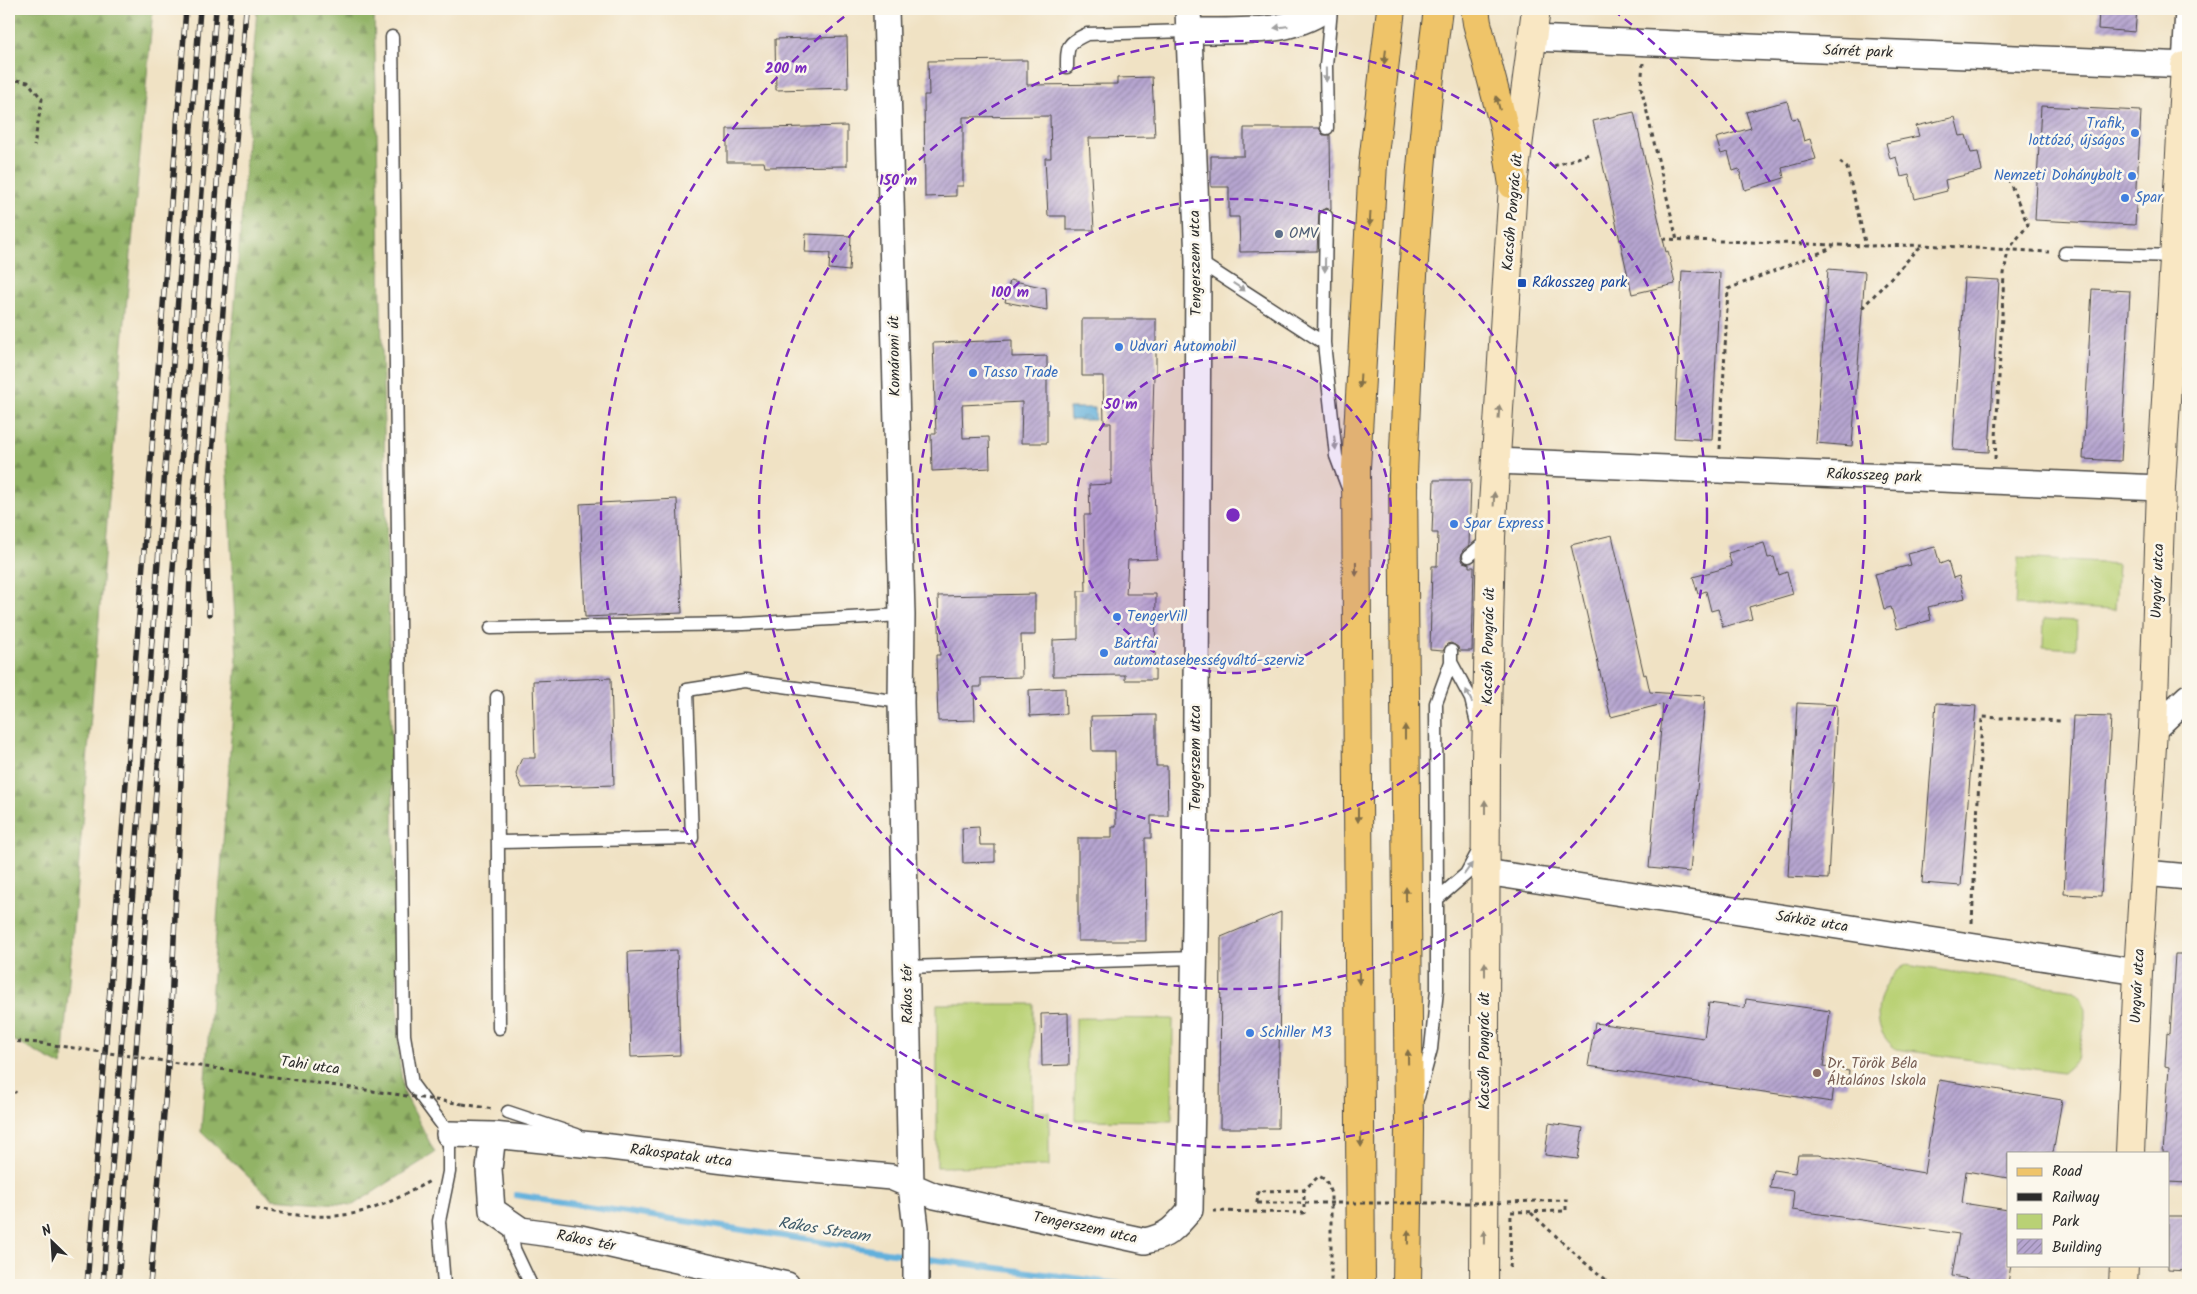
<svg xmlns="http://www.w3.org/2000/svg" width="2197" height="1294" font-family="Kalam,sans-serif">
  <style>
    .green { fill: #b9d175; stroke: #727e50 }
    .forest { fill: url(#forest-firs); stroke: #5e6f48 }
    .water { fill: url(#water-waves); stroke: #466e84 }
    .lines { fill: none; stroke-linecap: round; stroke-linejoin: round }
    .stream { stroke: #62b0dc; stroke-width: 6 }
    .building { fill: url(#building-hatch) }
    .lane-casing { stroke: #494642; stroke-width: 15 }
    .street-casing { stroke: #494642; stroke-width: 28 }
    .secondary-casing { stroke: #494642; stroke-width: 30 }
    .primary-casing { stroke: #494642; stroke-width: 30 }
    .path { stroke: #494642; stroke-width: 3; stroke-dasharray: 4 4; stroke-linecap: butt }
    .lane { stroke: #fff; stroke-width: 12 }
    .street { stroke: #fff; stroke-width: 25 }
    .secondary { stroke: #f9e7c3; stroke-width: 28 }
    .primary { stroke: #efc469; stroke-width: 28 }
    .rail-casing { stroke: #2b2b2b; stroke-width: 5.5 }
    .rail { stroke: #fbf7ec; stroke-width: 4; stroke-dasharray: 11; stroke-linecap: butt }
    .path-bridge { stroke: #494642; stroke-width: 3; stroke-dasharray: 4 4; stroke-linecap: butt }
    .oneway { fill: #a0a0a0 }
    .oneway2 { fill: #837047 }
    .oneway3 { fill: #928977 }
    .ring { fill: none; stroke: #7b2cbf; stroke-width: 2.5; stroke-dasharray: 9 6 }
    .shop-dot { fill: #3f7fe0; stroke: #fbf7ec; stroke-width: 2 }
    .service-dot { fill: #5c6f8a; stroke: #fbf7ec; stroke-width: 2 }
    .transit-dot { fill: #1a4fb4; stroke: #fbf7ec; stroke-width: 2 }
    .education-dot { fill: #8d6e63; stroke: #fbf7ec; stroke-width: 2 }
    .labels { text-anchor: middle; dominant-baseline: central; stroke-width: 5; stroke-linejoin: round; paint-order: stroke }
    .street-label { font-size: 15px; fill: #2b2b2b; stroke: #fbf7ec }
    .shop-label { font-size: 15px; fill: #366cbe; stroke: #fbf7ec; text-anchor: start }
    .service-label { font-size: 15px; fill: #4e5e75; stroke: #fbf7ec; text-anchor: start }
    .transit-label { font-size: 15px; fill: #164399; stroke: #fbf7ec; text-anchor: start }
    .education-label { font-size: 15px; fill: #785e54; stroke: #fbf7ec; text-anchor: start }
    .water-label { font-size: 16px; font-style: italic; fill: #3e5a69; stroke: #fbf7ec }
    .centre { fill: #7b2cbf; stroke: #fbf7ec; stroke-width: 2.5 }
    .ring-label { font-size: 15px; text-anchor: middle; font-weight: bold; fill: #7b2cbf; stroke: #fbf7ec; stroke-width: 5; stroke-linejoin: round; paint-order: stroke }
  </style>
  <defs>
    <pattern id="forest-firs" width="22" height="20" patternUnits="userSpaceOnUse" patternTransform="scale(1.25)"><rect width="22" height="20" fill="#92b366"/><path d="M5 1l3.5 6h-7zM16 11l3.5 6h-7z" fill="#779254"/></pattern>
    <pattern id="water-waves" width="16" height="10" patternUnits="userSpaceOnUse" patternTransform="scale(1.25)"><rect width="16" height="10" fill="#62b0dc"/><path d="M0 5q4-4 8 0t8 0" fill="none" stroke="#518fb3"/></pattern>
    <pattern id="building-hatch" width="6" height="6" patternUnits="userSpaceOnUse" patternTransform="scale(1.25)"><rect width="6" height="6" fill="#b6a5d0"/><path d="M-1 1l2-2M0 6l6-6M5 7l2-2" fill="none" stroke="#9487a9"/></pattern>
  </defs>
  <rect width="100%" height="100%" fill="#fbf7ec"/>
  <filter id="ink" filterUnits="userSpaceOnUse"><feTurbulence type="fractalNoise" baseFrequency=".02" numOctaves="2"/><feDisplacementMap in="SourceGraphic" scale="10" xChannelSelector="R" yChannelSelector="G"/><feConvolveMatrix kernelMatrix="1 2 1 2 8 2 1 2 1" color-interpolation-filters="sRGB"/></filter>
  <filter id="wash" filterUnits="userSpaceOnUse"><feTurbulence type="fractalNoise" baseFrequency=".0096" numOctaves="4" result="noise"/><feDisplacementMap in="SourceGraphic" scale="20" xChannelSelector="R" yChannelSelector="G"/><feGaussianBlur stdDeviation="1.12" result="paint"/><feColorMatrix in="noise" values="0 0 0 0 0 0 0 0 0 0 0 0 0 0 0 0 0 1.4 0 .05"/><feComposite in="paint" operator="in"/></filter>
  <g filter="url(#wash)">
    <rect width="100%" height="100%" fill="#f0e2c4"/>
    <path class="green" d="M2018,558L2118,564L2115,610L2015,605Z
      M2044,619L2077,621L2076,649L2043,647Z
      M1906,965L2075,990L2080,995L2086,1009V1019L2077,1060L2062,1073L1896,1049C1890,1044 1884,1038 1881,1030C1872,1007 1885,976 1906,965Z
      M937,1004H1033V1112H1049V1166L937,1167Z
      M1076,1018L1173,1019L1172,1121L1075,1120Z"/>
    <path class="forest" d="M9,9H153L108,509L62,1066L9,1038Z
      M257,9H374L399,1057L403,1090L435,1153L353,1205L272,1199L201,1132L237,659L225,435Z"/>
    <path class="water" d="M1069,408H1095V420H1070Z"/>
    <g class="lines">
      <path class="stream" d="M516,1195L912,1256
        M921,1258L1128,1285"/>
    </g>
    <g id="blocks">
      <path class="building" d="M2099,9H2137L2135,32L2098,29Z
        M847,37L848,88L776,90L775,39Z
        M1027,60V85L1117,84V78L1152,77L1155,137L1089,138L1094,230H1066V216H1048L1045,158H1051L1050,116L963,117V186H956V196L925,197L924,95H929L928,61Z
        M1787,101L1792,119L1798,118L1804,141L1810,139L1816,159L1782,168L1784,178L1745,190L1739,169L1733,171L1728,152L1721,154L1716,138L1751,128L1746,112Z
        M2041,106L2141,111L2135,225L2035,220Z
        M1634,112L1666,252L1668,251L1675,284L1632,294L1593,121Z
        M1955,117L1960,136L1966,135L1971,153L1978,152L1982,171L1945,180L1947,191L1915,199L1909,175L1901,177L1896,157L1890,159L1886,143L1919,136L1916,126Z
        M847,126V166L765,167L764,162H727V129Z
        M1244,128H1319L1323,135H1330L1331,210L1326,208L1319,212L1317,251L1240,252L1239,217H1229V187H1211V156H1244Z
        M806,234L851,236L849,271L829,269L830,253L805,252Z
        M1828,269L1865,272L1852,446L1816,443Z
        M1682,271L1720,273L1712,440L1674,438Z
        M1964,278L1999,280L1989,452L1953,450Z
        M1010,280L1046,288L1047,310L1005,302Z
        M2092,289L2130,291L2121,461L2083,459Z
        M1082,319H1156V375H1154L1152,443L1157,559L1128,560L1126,594H1156L1155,680H1125V675L1053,676V640L1078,639V591H1086L1084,515H1090L1089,485L1111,484V423H1104L1103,376H1082Z
        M1012,340V357L1047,356V443H1021L1022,402L962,405L963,438L989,437L990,468L932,471L931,434H936L933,343Z
        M1434,480H1471L1469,545L1463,550L1461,557L1463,562L1469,564V567H1474L1472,651H1459L1458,647L1451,643L1447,644L1443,651L1430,650L1432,566H1437L1438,533H1432Z
        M677,499L682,613L585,617L580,504Z
        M1612,535L1644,675L1646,674L1650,692L1705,696L1690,872L1649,868L1663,704L1611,717L1604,690L1571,545Z
        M1764,543L1768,558L1774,557L1779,575L1787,572L1793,594L1749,607L1752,619L1723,627L1718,609L1711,611L1706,591L1698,594L1693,577L1732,566L1728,553Z
        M1935,547L1940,564L1948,561L1953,578L1959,576L1965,598L1928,607L1931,620L1897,629L1891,607L1884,609L1875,574L1911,565L1908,554Z
        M1035,594V635H1021L1022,677L981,678V687H974L975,720L938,721L936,655H940L938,596Z
        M611,678L614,785L522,788L516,774L518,767L522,758H535L533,681Z
        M1065,688L1066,714L1030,716L1029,690Z
        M1797,703L1837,705L1828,879L1788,877Z
        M1936,703L1976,706L1961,886L1922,883Z
        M1156,715V766H1167L1168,816H1151V838H1145L1146,941H1078V838H1112V827H1116L1115,751H1092L1091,716Z
        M2073,716L2111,717L2101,896L2064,894Z
        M979,827L980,845H995V862L963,863L962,828Z
        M1281,912L1278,1128H1220L1221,937Z
        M677,950L680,1055L631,1057L628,952Z
        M2175,954H2188V1183L2168,1182V1153H2163L2169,1067L2165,1066L2167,1033L2170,1034Z
        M1746,999L1830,1011L1823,1067L1849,1071L1847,1086L1834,1085L1832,1102L1588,1066L1595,1023L1704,1038L1709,1003L1745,1008Z
        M1068,1013L1069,1065L1042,1066L1041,1014Z
        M1939,1080L2062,1100L2053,1153H2008V1178L1966,1171L1962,1203L2008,1210V1265H2011L2008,1283L1994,1281L1993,1285H1967L1968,1279L1952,1276L1959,1234L1792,1210L1794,1191L1770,1188L1773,1170L1795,1173L1798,1155H1818L1924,1173Z
        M1549,1123L1583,1128L1578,1159L1545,1155Z
        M2168,1216H2188V1271L2168,1270Z"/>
    </g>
  </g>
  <g filter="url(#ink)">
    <use href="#blocks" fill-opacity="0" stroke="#494642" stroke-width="1"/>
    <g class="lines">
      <defs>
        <path id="lane" d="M392,37L404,1035L412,1084L449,1134V1172L439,1221L444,1285
          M1067,67C1067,46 1067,43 1087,34L1188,31
          M1327,128L1326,66L1331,9
          M1326,216L1324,343L1336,456L1348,488
          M2065,253L2175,256
          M1198,261L1324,343
          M1469,556L1490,538
          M491,628L744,624L902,615
          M1451,662L1471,699L1477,723
          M497,697L499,1028
          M498,842L692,838L687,690L745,681L901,702
          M1437,899L1436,703L1451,662V651
          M908,967L1194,958
          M1418,1097L1431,1049L1437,990V899L1466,874L1479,850
          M508,1112L577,1135
          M510,1224L514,1249L531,1285"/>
        <path id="street" d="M886,9L902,615L901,702L911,1186L916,1228V1285
          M1188,31C1233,30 1287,36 1325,9
          M1532,38L2188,65
          M2185,66L2188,10
          M2172,304L2188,319
          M1496,461L2161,488
          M2153,730L2188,697
          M1485,872L2138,972
          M2145,873L2188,877
          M449,1134L493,1135L602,1146L758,1165L891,1177L935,1196L1145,1241C1168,1236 1175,1228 1190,1210L1195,924L1198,261L1188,9
          M493,1135L489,1169L492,1210L521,1230L580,1238L787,1285"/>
        <path id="secondary" d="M2130,1153L2138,972L2153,730L2161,488L2185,66
          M1484,1285L1486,759L1491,537L1513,185L1536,9
          M2123,1285L2124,1265"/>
        <path id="primary" d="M1475,9L1477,23L1504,127L1513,185
          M1361,1285L1356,468L1373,163L1391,9
          M1407,1285L1409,1128L1403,476C1409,320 1418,164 1438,9"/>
      </defs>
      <use href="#lane" class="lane-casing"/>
      <use href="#street" class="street-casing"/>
      <use href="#secondary" class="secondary-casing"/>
      <use href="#primary" class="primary-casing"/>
      <path class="path" d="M1643,63L1641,87L1677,240
        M9,79L28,82L42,99L34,146
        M1840,162L1847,168L1866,246
        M1554,166L1589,154
        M1663,239L1866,246L1922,245L2049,252
        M1862,308L1922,245
        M1720,449L1728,289L1827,250L1833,246
        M1995,459L2004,274L2008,250L2028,225L2007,176
        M1972,923L1982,717L2061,721
        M9,1041L39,1043
        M9,1086L16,1093
        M463,1104L493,1109
        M1508,1202L1566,1200V1211L1511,1212L1510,1272
        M1257,1203L1258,1191L1304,1190L1319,1176L1326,1180L1331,1194V1285
        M256,1209C291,1215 329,1221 364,1211C387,1205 409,1192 430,1181
        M1213,1211L1304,1213V1190
        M1531,1213L1584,1262L1609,1282"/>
      <use href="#lane" class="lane"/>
      <use href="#street" class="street"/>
      <use href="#secondary" class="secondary"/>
      <use href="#primary" class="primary"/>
      <defs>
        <path id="rail" d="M209,614L207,554L209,495L246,9
          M87,1285L186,9
          M103,1285L200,9
          M118,1285L216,9
          M150,1285L169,1053L193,508L230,9"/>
      </defs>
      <use href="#rail" class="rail-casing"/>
      <use href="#rail" class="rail"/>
      <path class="path-bridge" d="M39,1043L463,1104
        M1257,1203H1504"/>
    </g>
    <defs><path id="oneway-solid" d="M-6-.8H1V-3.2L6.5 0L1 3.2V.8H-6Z" transform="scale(1.25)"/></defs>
    <g class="oneway">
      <use href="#oneway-solid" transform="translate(1281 27) rotate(172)"/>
      <use href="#oneway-solid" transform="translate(1326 75) rotate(89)"/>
      <use href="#oneway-solid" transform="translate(1325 265) rotate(91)"/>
      <use href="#oneway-solid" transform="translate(1239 287) rotate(33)"/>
      <use href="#oneway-solid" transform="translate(1335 443) rotate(83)"/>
      <use href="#oneway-solid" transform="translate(1469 696) rotate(-115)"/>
      <use href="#oneway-solid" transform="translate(1468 869) rotate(-54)"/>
    </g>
    <g class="oneway2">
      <use href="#oneway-solid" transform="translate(1385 57) rotate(97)"/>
      <use href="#oneway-solid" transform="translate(1498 103) rotate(-105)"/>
      <use href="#oneway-solid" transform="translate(1370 219) rotate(94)"/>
      <use href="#oneway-solid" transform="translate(1360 381) rotate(93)"/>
      <use href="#oneway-solid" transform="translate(1356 569) rotate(89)"/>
      <use href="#oneway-solid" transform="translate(1405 732) rotate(-90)"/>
      <use href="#oneway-solid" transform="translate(1358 815) rotate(90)"/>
      <use href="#oneway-solid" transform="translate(1406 894) rotate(-90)"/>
      <use href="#oneway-solid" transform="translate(1359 977) rotate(90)"/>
      <use href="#oneway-solid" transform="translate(1408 1057) rotate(-91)"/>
      <use href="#oneway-solid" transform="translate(1361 1140) rotate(89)"/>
      <use href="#oneway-solid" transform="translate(1408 1237) rotate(-89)"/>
    </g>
    <g class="oneway3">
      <use href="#oneway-solid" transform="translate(1499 412) rotate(-86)"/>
      <use href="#oneway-solid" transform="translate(1494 499) rotate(-87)"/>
      <use href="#oneway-solid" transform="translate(1485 807) rotate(-90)"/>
      <use href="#oneway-solid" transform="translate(1485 969) rotate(-90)"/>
      <use href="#oneway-solid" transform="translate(1484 1237) rotate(-89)"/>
    </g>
  </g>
  <circle cx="1233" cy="515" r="158" fill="#7b2cbf" fill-opacity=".12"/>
  <g class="ring">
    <circle cx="1233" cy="515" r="158"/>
    <circle cx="1233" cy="515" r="316"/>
    <circle cx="1233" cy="515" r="474"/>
    <path d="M1613 10A632 632 0 1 1 853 10"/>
  </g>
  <g class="shop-dot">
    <circle cx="2135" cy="133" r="5"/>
    <circle cx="2132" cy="176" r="5"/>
    <circle cx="2125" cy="198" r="5"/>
    <circle cx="1119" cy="347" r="5"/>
    <circle cx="973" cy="373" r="5"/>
    <circle cx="1454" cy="524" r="5"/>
    <circle cx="1117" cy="617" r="5"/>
    <circle cx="1104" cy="653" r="5"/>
    <circle cx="1250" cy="1033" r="5"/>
  </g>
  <circle class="service-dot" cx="1279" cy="234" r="5"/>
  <rect class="transit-dot" x="1517" y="278" width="10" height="10" rx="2.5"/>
  <circle class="education-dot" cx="1817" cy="1073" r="5"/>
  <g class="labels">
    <g class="street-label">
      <text transform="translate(1858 52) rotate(2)">Sárrét park</text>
      <text transform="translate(1513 212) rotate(-85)">Kacsóh Pongrác út</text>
      <text transform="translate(1196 263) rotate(-91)">Tengerszem utca</text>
      <text transform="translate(895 356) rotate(-91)">Komáromi út</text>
      <text transform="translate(1874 476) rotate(2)">Rákosszeg park</text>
      <text transform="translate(2158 581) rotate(-88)">Ungvár utca</text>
      <text transform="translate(1489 646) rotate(-89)">Kacsóh Pongrác út</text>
      <text transform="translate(1196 758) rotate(-90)">Tengerszem utca</text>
      <text transform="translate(1812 922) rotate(9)">Sárköz utca</text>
      <text transform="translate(2138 986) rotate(-87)">Ungvár utca</text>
      <text transform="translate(908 994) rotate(-91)">Rákos tér</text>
      <text transform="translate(1485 1051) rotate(-90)">Kacsóh Pongrác út</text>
      <text transform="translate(310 1066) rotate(8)">Tahi utca</text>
      <text transform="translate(681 1156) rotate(7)">Rákospatak utca</text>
      <text transform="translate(1085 1228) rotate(12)">Tengerszem utca</text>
      <text transform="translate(586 1241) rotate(11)">Rákos tér</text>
    </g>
    <g class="shop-label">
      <text x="2125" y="124" text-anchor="end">Trafik,<tspan x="2125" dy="17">lottózó, újságos</tspan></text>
      <text x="2122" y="176" text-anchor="end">Nemzeti Dohánybolt</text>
      <text x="2135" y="198">Spar</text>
      <text x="1129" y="347">Udvari Automobil</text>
      <text x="983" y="373">Tasso Trade</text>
      <text x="1464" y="524">Spar Express</text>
      <text x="1127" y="617">TengerVill</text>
      <text x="1114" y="644">Bártfai<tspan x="1114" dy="17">automatasebességváltó-szerviz</tspan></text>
      <text x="1260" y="1033">Schiller M3</text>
    </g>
    <g class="service-label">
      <text x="1289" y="234">OMV</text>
    </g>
    <g class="transit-label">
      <text x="1532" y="283">Rákosszeg park</text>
    </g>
    <g class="education-label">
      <text x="1827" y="1064">Dr. Török Béla<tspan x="1827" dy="17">Általános Iskola</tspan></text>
    </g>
    <g class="water-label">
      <text transform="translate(824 1230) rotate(9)">Rákos Stream</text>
    </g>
  </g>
  <circle cx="1233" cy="515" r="8" class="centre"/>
  <g class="ring-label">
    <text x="786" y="73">200 m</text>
    <text x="898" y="185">150 m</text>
    <text x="1010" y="297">100 m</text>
    <text x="1121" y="409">50 m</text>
  </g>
  <rect width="2197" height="1294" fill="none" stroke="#fbf7ec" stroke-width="30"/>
  <rect x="2007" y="1152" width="162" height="115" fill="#fbf7ec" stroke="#a8a59f"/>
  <rect x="2017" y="1168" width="25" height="8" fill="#efc469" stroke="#a8a59f"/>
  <text x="2052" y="1176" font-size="15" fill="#2b2b2b">Road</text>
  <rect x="2017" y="1193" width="25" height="8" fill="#2b2b2b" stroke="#a8a59f"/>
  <text x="2052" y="1202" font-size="15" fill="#2b2b2b">Railway</text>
  <rect x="2017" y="1214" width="25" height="15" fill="#b9d175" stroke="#a8a59f"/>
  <text x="2052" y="1226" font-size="15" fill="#2b2b2b">Park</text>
  <rect x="2017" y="1239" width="25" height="15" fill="url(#building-hatch)" stroke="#a8a59f"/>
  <text x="2052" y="1252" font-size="15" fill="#2b2b2b">Building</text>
  <g transform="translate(52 1242) rotate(335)" stroke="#fbf7ec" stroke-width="4" paint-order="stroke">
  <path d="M0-4L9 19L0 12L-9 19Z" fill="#2b2b2b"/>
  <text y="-8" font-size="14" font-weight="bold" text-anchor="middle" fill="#2b2b2b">N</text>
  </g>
</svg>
